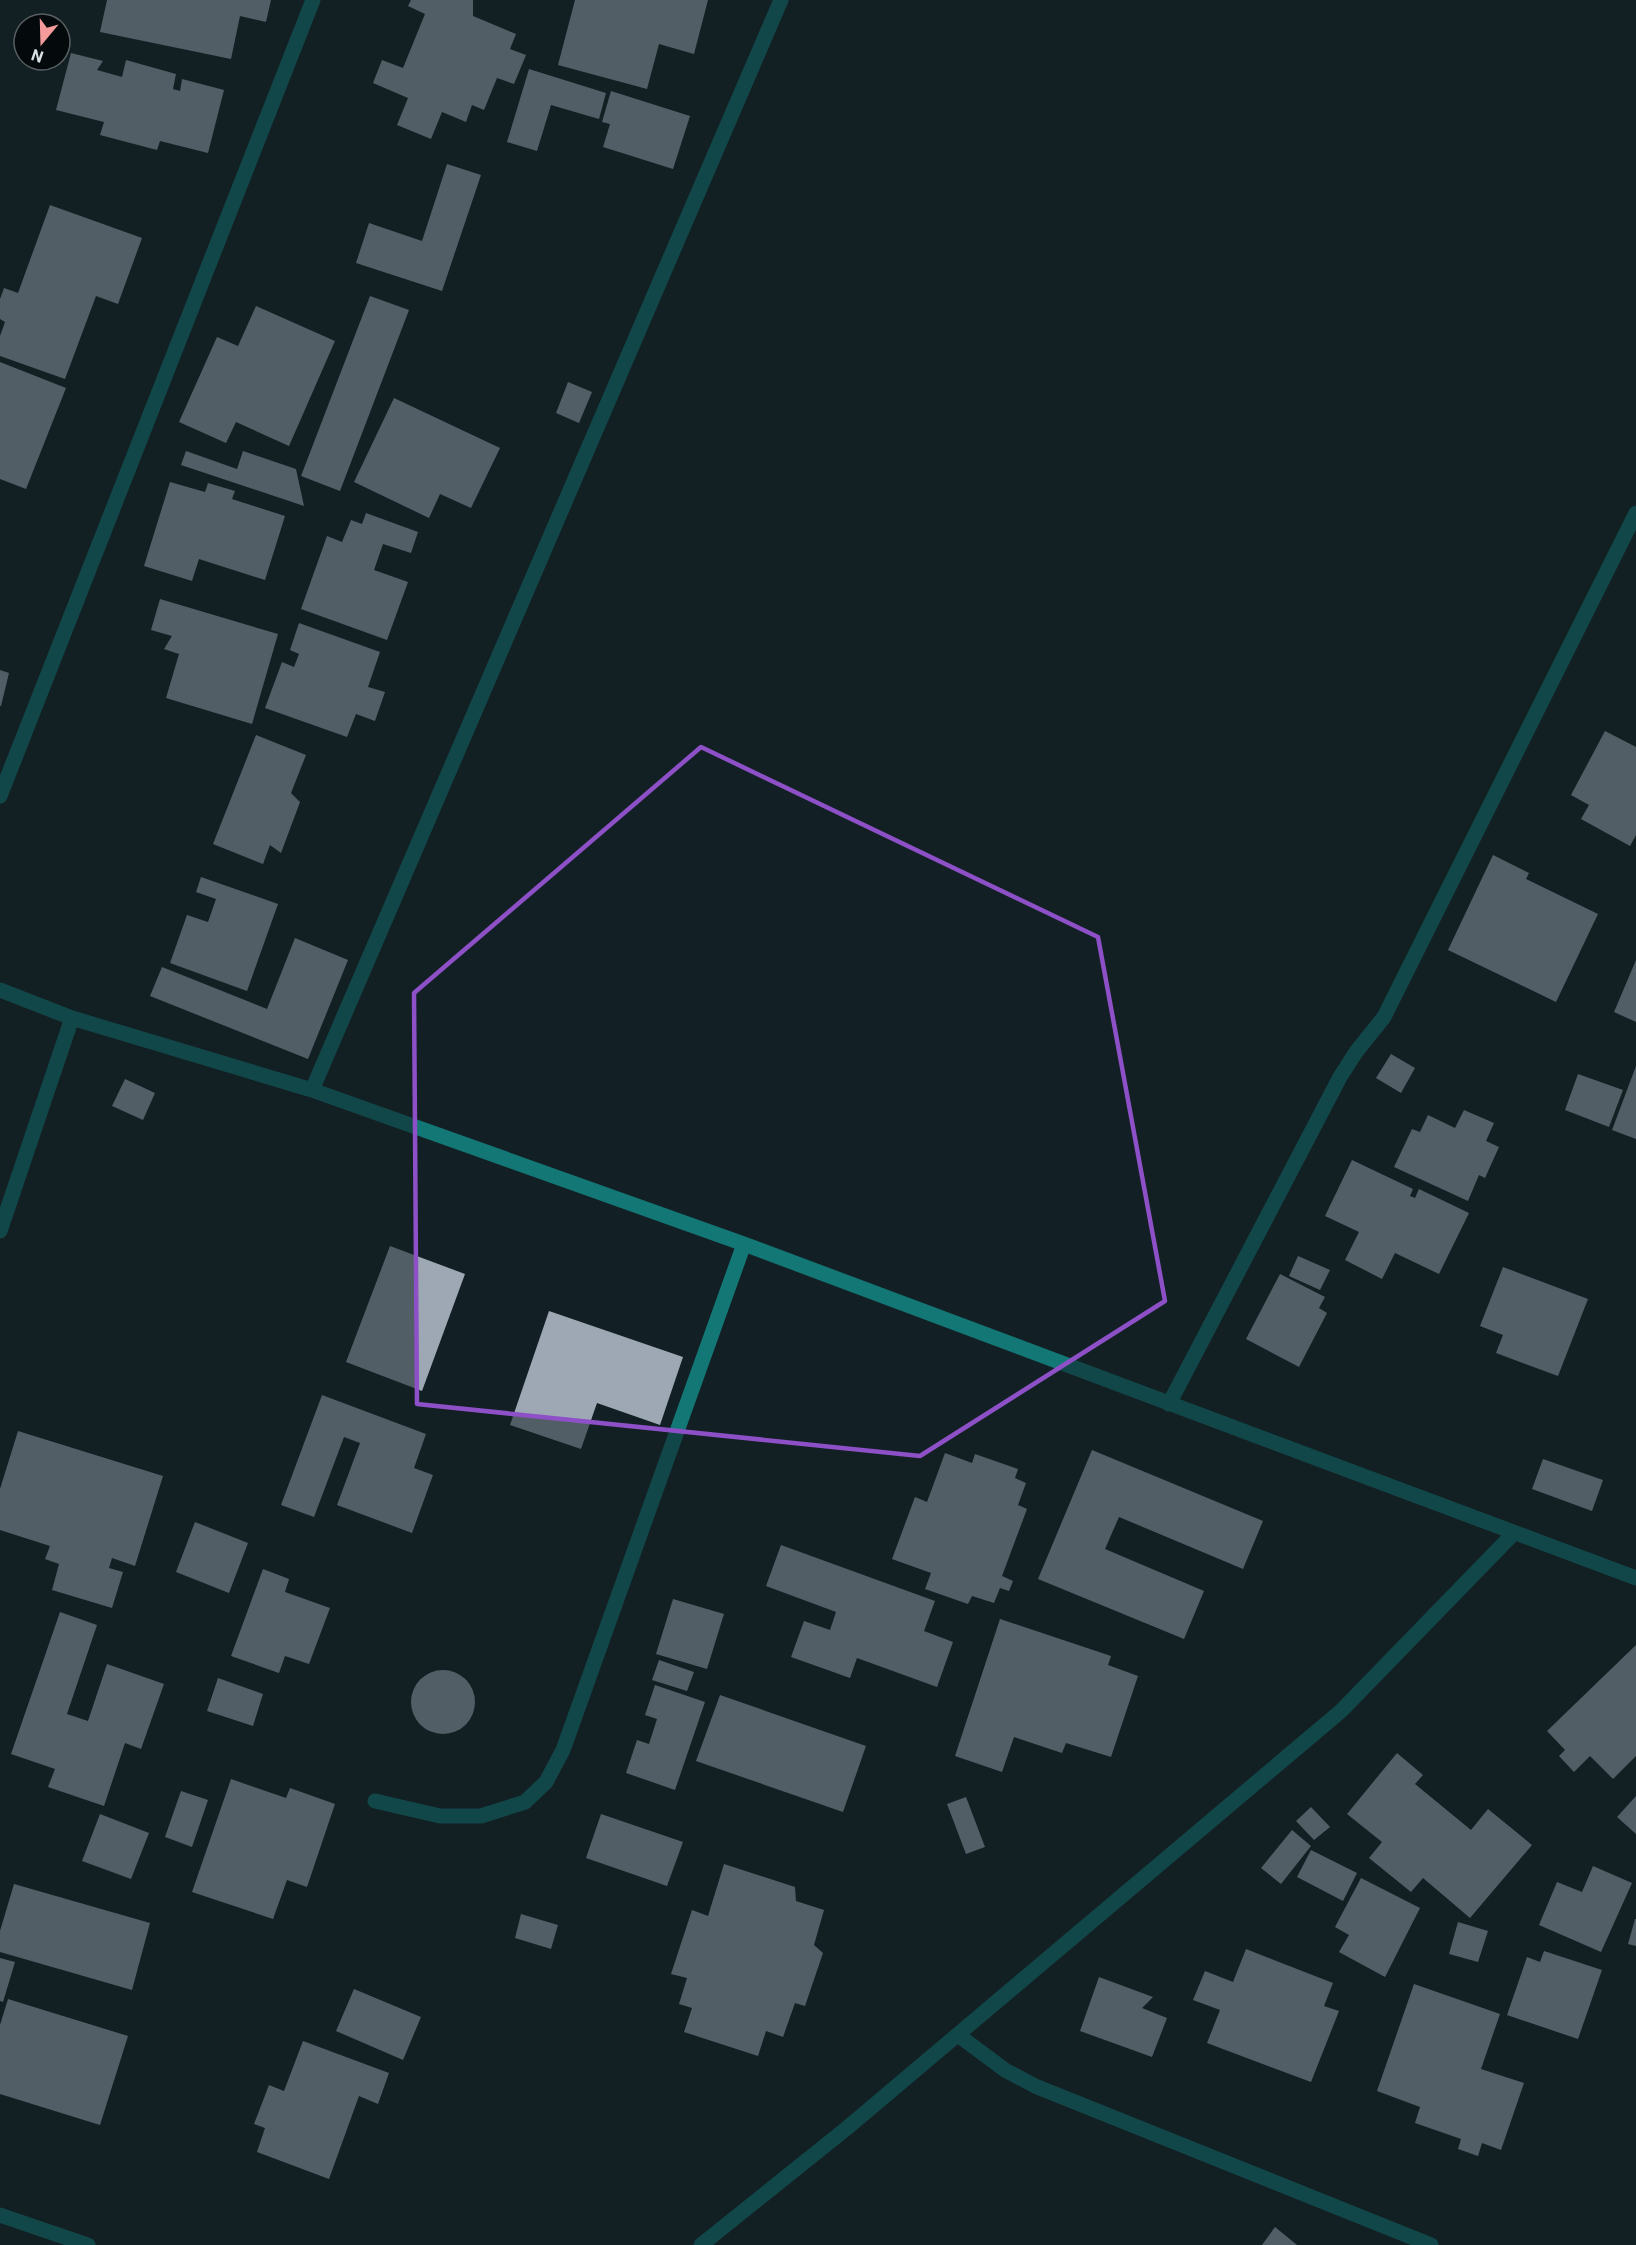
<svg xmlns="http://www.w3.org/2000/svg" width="1636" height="2245" font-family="Roboto,sans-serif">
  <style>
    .building { fill: #9ea8b4 }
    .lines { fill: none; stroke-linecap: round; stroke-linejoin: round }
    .minor { stroke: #137775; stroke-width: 15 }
    .marked { fill: none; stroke: #8e50c7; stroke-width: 4.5; stroke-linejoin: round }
  </style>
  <rect width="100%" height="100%" fill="#122025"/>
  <path class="building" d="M107,0H271L266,22L240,16L231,59L100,32Z
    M411,0H473V16L516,34L510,49L526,55L514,84L497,78L484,110L472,105L466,122L442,112L431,139L397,125L408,98L373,83L382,60L403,68L425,14L408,6Z
    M575,0H708L694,54L659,44L647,89L558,65Z
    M71,53L103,61L97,70L122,77L126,60L176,74L173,89L180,91L182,79L224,90L208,153L160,141L157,150L100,135L104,122L56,110Z
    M529,69L606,93L599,119L551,105L537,151L507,142Z
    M611,91L690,116L673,169L603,147L610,124L602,122Z
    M447,164L481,175L442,291L356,263L369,223L422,241Z
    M50,205L142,238L118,304L96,296L65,379L0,356V336L5,322L0,319V299L4,288L18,293Z
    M370,296L409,310L340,491L301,476Z
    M256,306L335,341L289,446L236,422L226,443L179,422L217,337L238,346Z
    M0,362L66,388L26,489L0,479Z
    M568,382L592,392L579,423L556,413Z
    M394,398L500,448L471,508L440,494L429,518L354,482Z
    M186,451L237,469L243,451L296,469L304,506L181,465Z
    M170,482L205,492L208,483L235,491L232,499L285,516L265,580L199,559L192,581L144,566Z
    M366,513L418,532L411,553L383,544L374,570L408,582L387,640L301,609L327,536L342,542L351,520L362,524Z
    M160,599L278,634L252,724L166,698L179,654L164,649L172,636L151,630Z
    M299,623L380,652L368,687L385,692L375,721L356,714L347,737L265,708L282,662L294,667L299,654L290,650Z
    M0,670L9,673L1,706H0Z
    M1605,731L1636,747V835L1630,846L1581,819L1589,805L1571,795Z
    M256,735L306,755L291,793L300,802L281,853L270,845L263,864L213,844Z
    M1493,855L1529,873L1526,879L1598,914L1556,1002L1448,950Z
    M201,877L278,904L247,991L170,963L187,915L208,922L216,899L196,892Z
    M295,938L348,960L308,1059L150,996L162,967L267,1009Z
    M1636,960V1022L1614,1012Z
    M1391,1054L1415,1068L1401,1093L1376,1078Z
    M1636,1066V1139L1612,1130Z
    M1578,1074L1623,1090L1609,1127L1565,1110Z
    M125,1079L155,1093L143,1120L112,1106Z
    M1464,1110L1494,1123L1486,1141L1499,1147L1485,1178L1479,1175L1468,1201L1394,1167L1412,1129L1420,1132L1428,1115L1455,1128Z
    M1352,1160L1413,1189L1410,1196L1415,1198L1419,1189L1469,1213L1439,1274L1395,1253L1382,1279L1345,1260L1359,1232L1325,1216Z
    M390,1246L465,1274L422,1391L346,1362Z
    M1298,1256L1330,1270L1320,1290L1289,1276Z
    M1503,1267L1588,1299L1558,1376L1496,1353L1503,1335L1480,1326Z
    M1280,1274L1325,1297L1319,1308L1327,1313L1299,1367L1246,1339Z
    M549,1311L683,1357L660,1425L597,1403L581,1449L510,1425Z
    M322,1395L426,1434L414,1468L433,1475L412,1533L337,1505L360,1443L344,1437L314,1517L281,1505Z
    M18,1431L163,1476L135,1566L112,1558L109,1568L123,1572L112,1608L52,1590L59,1564L45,1559L50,1546L0,1530V1489Z
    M1092,1450L1263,1521L1243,1569L1119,1517L1105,1549L1204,1591L1184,1639L1038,1579Z
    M945,1453L972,1463L975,1454L1018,1469L1015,1478L1026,1483L1018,1505L1027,1509L1002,1576L1013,1581L1009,1591L1000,1588L994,1603L972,1596L968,1604L925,1589L931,1573L892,1559L915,1497L927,1502Z
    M1543,1459L1603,1480L1592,1511L1532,1489Z
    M195,1522L248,1543L229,1593L176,1572Z
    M781,1545L935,1601L924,1631L953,1642L937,1687L857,1658L850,1678L791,1657L804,1621L830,1630L836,1612L766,1586Z
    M263,1569L289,1579L285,1592L330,1608L309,1664L285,1656L279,1673L231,1656Z
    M673,1599L724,1614L707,1669L656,1654Z
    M60,1612L97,1625L67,1714L88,1721L107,1664L164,1684L141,1749L125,1743L104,1806L48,1787L55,1769L11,1754Z
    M1000,1619L1111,1656L1108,1665L1138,1676L1111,1757L1066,1743L1062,1753L1014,1737L1002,1772L955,1756Z
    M1636,1645V1756L1613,1779L1590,1756L1574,1772L1559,1756L1565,1750L1547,1731Z
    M659,1660L694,1672L687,1691L652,1680Z
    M411 1702a32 32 0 1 1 64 0a32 32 0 1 1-64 0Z
    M218,1678L263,1694L253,1726L207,1711Z
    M655,1685L705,1702L675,1790L626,1773L637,1740L649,1744L657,1719L645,1715Z
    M720,1695L866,1746L843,1812L696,1761Z
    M1397,1753L1423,1775L1415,1784L1471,1830L1488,1809L1532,1845L1470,1918L1423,1878L1411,1892L1369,1858L1382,1842L1347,1814Z
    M231,1779L286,1798L290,1788L335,1804L307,1887L287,1880L273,1919L192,1892Z
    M181,1791L208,1800L192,1847L165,1837Z
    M1636,1796V1834L1617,1817Z
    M966,1797L985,1847L966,1854L947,1804Z
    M1311,1807L1330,1827L1314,1840L1296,1821Z
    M100,1814L149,1833L131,1879L82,1861Z
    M601,1814L683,1842L667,1886L586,1858Z
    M1292,1830L1311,1846L1281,1884L1261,1868Z
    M1311,1850L1357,1873L1343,1901L1297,1877Z
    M724,1864L795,1887L796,1901L824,1910L814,1945L823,1953L805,2006L795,2003L783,2037L766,2031L758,2056L684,2032L692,2008L679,2004L687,1978L671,1974L692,1910L708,1916Z
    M1593,1866L1632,1883L1601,1952L1539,1925L1557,1882L1582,1892Z
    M1361,1878L1420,1908L1385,1977L1339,1952L1349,1935L1335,1927Z
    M14,1884L150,1923L132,1990L0,1952V1931Z
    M521,1914L558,1925L551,1949L515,1938Z
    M1635,1919H1636V1946L1628,1944Z
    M1458,1922L1488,1931L1478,1962L1449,1954Z
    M1246,1949L1333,1983L1324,2006L1339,2011L1311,2082L1207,2043L1220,2010L1193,2000L1205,1971L1233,1982Z
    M1544,1951L1602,1970L1578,2039L1507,2015L1527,1957L1540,1962Z
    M0,1958L15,1962L3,2002L0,2001Z
    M1099,1977L1153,1997L1142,2008L1167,2018L1152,2057L1080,2031Z
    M1414,1984L1500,2014L1481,2069L1524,2083L1501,2150L1482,2143L1478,2156L1458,2149L1461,2139L1415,2123L1420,2107L1377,2091Z
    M354,1989L421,2017L403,2060L336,2031Z
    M8,1999L128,2036L100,2125L0,2094V2025Z
    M303,2041L389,2073L378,2104L359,2096L329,2179L257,2152L265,2128L254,2124L269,2085L284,2091Z
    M1275,2227L1297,2245H1262Z"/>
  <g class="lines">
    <path class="minor" d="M0,796L313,0
      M0,990L72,1018L312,1090L744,1244L1636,1578
      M312,1090L781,0
      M0,1231L72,1018
      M1169,1404L1340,1077L1356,1052L1384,1017L1636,513
      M375,1801L440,1816H481L525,1802L546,1782L563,1750L744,1244
      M958,2035L1005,2070L1035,2086L1431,2245
      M0,2215L88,2245
      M701,2245L847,2128L1341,1711L1514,1533"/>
  </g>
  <path d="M0 0H1636V2245H0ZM701,747L1098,937L1165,1301L920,1456L417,1404L414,993Z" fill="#122025" fill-opacity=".55" fill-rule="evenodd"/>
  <path class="marked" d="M701,747L1098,937L1165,1301L920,1456L417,1404L414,993Z"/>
  <g transform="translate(42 42) rotate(199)"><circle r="28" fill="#04090b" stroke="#595f62" stroke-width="1.5"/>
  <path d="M0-4.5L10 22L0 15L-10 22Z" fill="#f59b9c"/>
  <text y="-9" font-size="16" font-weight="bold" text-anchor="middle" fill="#d8e1e5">N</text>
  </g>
</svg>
